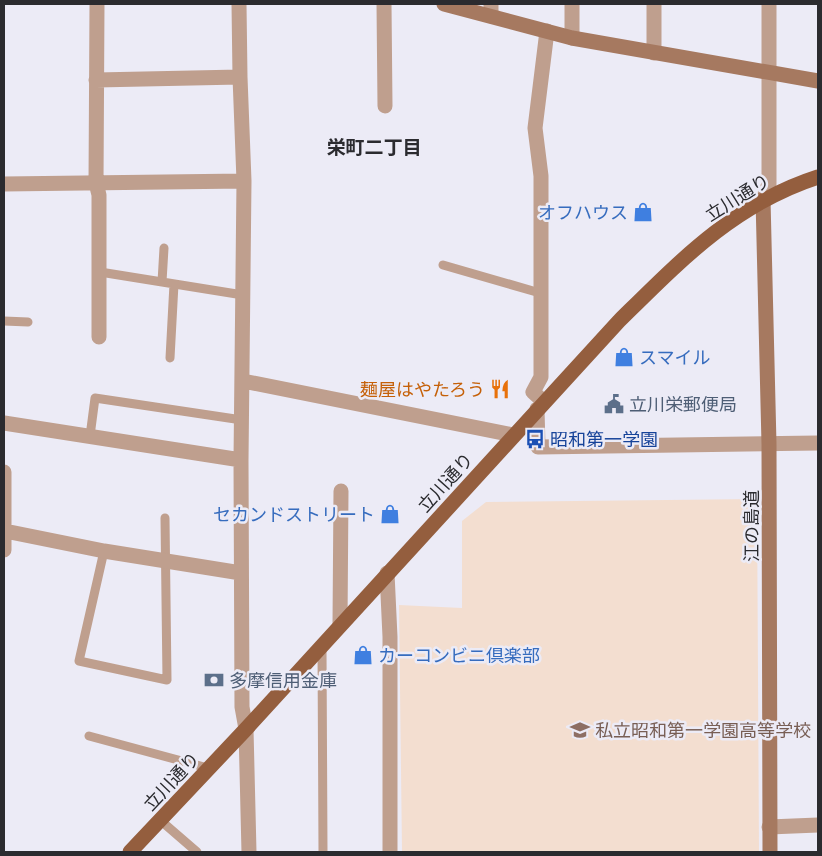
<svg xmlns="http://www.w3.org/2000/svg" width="822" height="856" font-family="Lato,'Noto Sans JP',sans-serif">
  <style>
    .education { fill: #f3ded0 }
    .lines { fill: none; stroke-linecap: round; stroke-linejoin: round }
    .lane { stroke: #bf9f8e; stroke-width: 9 }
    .street { stroke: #bf9f8e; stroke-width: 15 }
    .secondary { stroke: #a67960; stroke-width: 15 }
    .primary { stroke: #945e3e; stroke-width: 15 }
    .labels { text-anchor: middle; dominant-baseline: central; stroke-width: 5; stroke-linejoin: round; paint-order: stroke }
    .street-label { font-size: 18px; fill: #2b2b2f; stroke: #ecebf6 }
    .shop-label { font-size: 18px; fill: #366cbe; stroke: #ecebf6; text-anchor: end }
    .food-label { font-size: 18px; fill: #c56008; stroke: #ecebf6; text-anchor: end }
    .service-label { font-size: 18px; fill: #4e5e75; stroke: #ecebf6; text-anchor: start }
    .transit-label { font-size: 18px; fill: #164399; stroke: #ecebf6; text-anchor: start }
    .education-label { font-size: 18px; fill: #785e54; stroke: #ecebf6; text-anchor: start }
    .neighbourhood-label { font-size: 19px; font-weight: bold; fill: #2b2b2f; stroke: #ecebf6 }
  </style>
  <rect width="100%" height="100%" fill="#ecebf6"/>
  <path class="education" d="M757,499L759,852H402L399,605L462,608V521L486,502Z"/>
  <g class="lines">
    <path class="lane" d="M443,265L540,293
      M100,272L243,295
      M162,282L164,248
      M4,321L28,322
      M170,358L174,284
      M90,436L95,398L242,420
      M104,551L79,661L167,680L165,518
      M322,648L323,852
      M89,736L208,768
      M160,820L197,852"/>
    <path class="street" d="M97,4L96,183L99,195V337
      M239,4L240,77L244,181L241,460L242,707L246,729L249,852
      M384,4L385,106
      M572,4V38
      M654,4V53
      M491,16V4
      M96,80L240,77
      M4,184L244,181
      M763,199L769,184V4
      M243,381L513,435
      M544,402L533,392L541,377V176L535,128L547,31
      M537,409L538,447L818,443
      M4,423L241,460
      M4,472V550
      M5,531L104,551L241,573
      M387,573L390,637V852
      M340,624L341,491
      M769,827L818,825"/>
    <path class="secondary" d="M444,4L572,38L818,81
      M763,199L769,444L770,852"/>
    <path class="primary" d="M130,852L246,729L619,321C680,261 734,204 818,177"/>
  </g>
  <defs>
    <symbol id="shop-bare" viewBox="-9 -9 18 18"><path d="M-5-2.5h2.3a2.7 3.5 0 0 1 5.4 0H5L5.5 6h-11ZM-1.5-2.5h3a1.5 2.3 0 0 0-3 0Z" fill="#3f7fe0" stroke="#ecebf6" stroke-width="2.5" paint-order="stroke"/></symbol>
    <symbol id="restaurant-bare" viewBox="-9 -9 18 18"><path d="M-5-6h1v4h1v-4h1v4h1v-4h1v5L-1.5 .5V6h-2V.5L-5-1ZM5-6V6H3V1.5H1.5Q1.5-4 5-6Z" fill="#e8710a" stroke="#ecebf6" stroke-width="2.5" paint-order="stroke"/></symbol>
    <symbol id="civic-bare" viewBox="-9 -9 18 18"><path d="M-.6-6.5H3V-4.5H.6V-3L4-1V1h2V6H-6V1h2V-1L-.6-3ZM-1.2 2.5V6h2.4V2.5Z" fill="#5c6f8a" stroke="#ecebf6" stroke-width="2.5" paint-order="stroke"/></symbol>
    <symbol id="bus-bare" viewBox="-9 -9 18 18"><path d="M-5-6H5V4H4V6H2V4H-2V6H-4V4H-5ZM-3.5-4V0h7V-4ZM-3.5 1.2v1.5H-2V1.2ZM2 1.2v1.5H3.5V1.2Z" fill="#1a4fb4" stroke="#ecebf6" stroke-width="2.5" paint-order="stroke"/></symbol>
    <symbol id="bank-bare" viewBox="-9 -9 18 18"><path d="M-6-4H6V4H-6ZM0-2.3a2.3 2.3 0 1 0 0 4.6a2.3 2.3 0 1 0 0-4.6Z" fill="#5c6f8a" stroke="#ecebf6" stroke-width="2.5" paint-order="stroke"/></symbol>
    <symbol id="school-bare" viewBox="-9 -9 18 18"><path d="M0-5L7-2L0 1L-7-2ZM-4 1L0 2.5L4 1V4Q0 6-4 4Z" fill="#8d6e63" stroke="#ecebf6" stroke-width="2.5" paint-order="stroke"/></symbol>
  </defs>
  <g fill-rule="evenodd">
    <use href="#shop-bare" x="629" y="198" width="28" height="28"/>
    <use href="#shop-bare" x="610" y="343" width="28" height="28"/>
    <use href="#restaurant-bare" x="486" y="375" width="28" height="28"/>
    <use href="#civic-bare" x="600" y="390" width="28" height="28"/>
    <use href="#bus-bare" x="521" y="425" width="28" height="28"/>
    <use href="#shop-bare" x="376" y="500" width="28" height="28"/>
    <use href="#shop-bare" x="349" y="641" width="28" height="28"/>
    <use href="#bank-bare" x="200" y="666" width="28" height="28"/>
    <use href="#school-bare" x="566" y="716" width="28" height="28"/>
  </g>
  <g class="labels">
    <g class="street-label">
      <text transform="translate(737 197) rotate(-32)">立川通り</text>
      <text transform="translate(445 482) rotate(-48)">立川通り</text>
      <text transform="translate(751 526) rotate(-90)">江の島道</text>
      <text transform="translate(171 781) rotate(-47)">立川通り</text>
    </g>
    <g class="shop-label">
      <text x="628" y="212">オフハウス</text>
      <text x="639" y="357" text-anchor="start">スマイル</text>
      <text x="375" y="514">セカンドストリート</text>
      <text x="378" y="655" text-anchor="start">カーコンビニ倶楽部</text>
    </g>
    <g class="food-label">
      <text x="485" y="389">麺屋はやたろう</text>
    </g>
    <g class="service-label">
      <text x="629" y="404">立川栄郵便局</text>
      <text x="229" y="680">多摩信用金庫</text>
    </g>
    <g class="transit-label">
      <text x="550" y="439">昭和第一学園</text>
    </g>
    <g class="education-label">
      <text x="595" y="730">私立昭和第一学園高等学校</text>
    </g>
    <g class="neighbourhood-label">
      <text x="374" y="146">栄町二丁目</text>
    </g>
  </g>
  <rect width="822" height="856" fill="none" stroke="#2b2b2f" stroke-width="10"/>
</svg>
